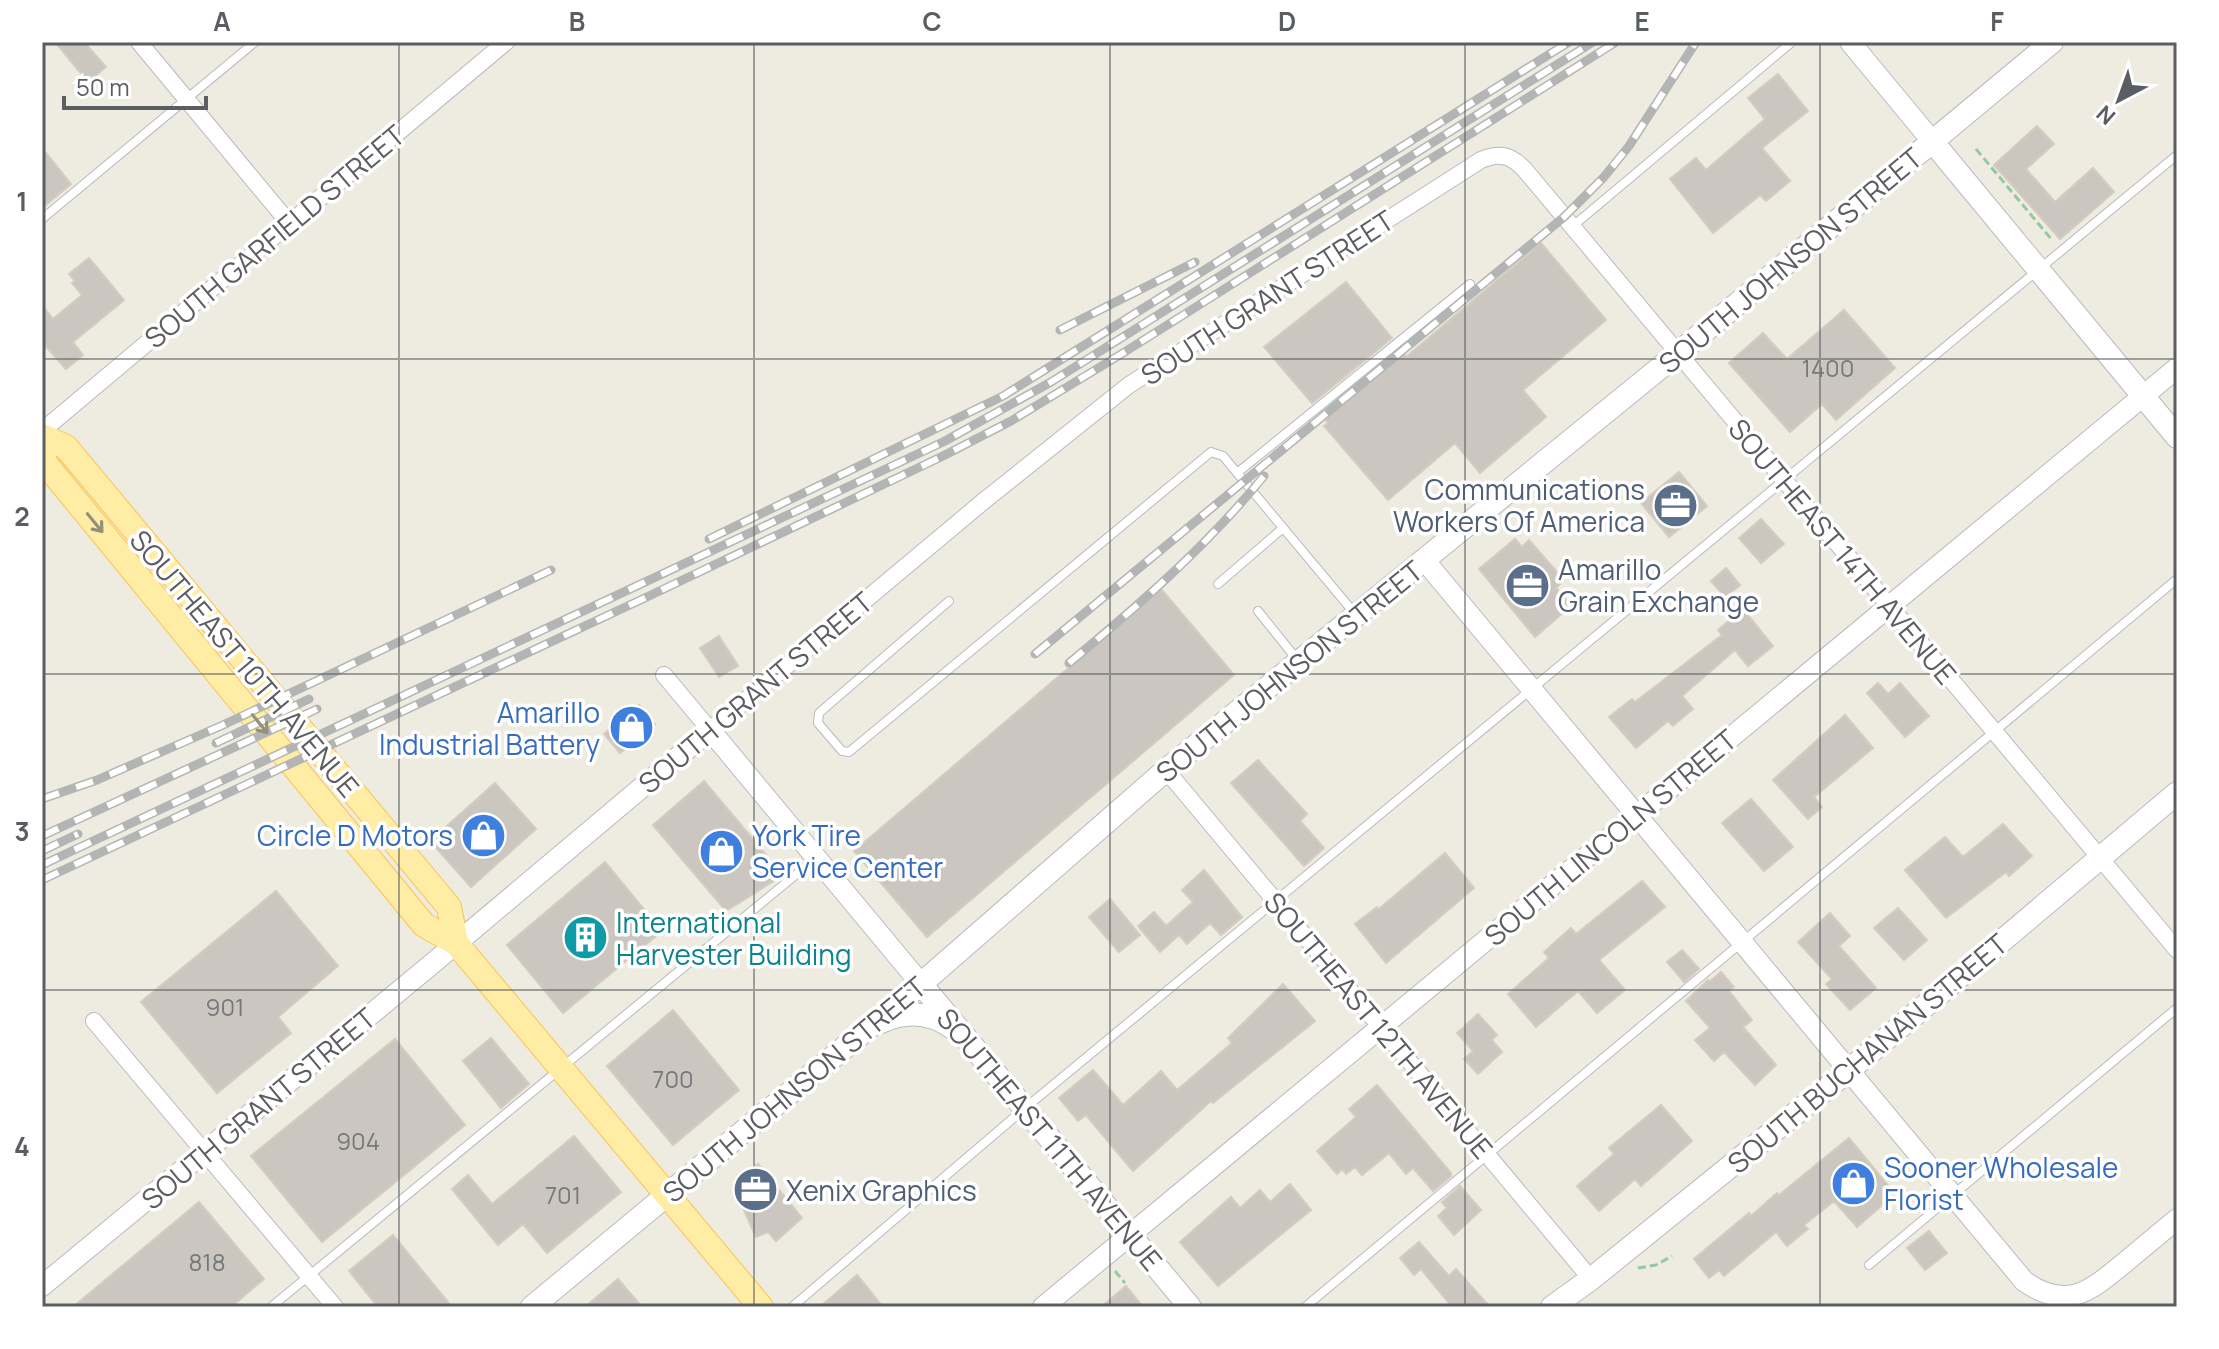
<svg xmlns="http://www.w3.org/2000/svg" width="2219" height="1349" font-family="Manrope,sans-serif">
  <style>
    .building { fill: #cbc7c0; stroke: #d3ccbf; stroke-width: 2 }
    .lines { fill: none; stroke-linecap: round; stroke-linejoin: round }
    .service-casing { stroke: #b7babf; stroke-width: 10 }
    .minor-casing { stroke: #b7babf; stroke-width: 18 }
    .tertiary-casing { stroke: #b7babf; stroke-width: 22 }
    .secondary-casing { stroke: #b7bbc1; stroke-width: 24 }
    .primary-casing { stroke: #fdc34b; stroke-width: 26 }
    .path { stroke: #94caa0; stroke-width: 3; stroke-dasharray: 8 4; stroke-linecap: butt }
    .service { stroke: #fff; stroke-width: 8 }
    .minor { stroke: #fff; stroke-width: 16 }
    .tertiary { stroke: #fff; stroke-width: 20 }
    .secondary { stroke: #fff; stroke-width: 22 }
    .primary { stroke: #ffeda5; stroke-width: 24 }
    .rail-casing { stroke: #b3b4b4; stroke-width: 9 }
    .rail { stroke: #fff; stroke-width: 6; stroke-dasharray: 18; stroke-linecap: butt }
    .oneway { stroke: #94907a }
    .grid { fill: none; stroke: #5a5e63; stroke-width: 2; stroke-opacity: 0.55 }
    .labels { text-anchor: middle; dominant-baseline: central; stroke-width: 7; stroke-linejoin: round; paint-order: stroke }
    .number-label { font-size: 24px; fill: #76787a }
    .street-label { font-size: 28px; fill: #5a5e63; stroke: #fff }
    .service-label { font-size: 28px; fill: #4e5e75; stroke: #fff; text-anchor: start }
    .shop-label { font-size: 28px; fill: #366cbe; stroke: #fff; text-anchor: end }
    .culture-label { font-size: 28px; fill: #0d838f; stroke: #fff; text-anchor: start }
    .neatline { fill: none; stroke: #5a5e63; stroke-width: 3 }
    .grid-label { font-size: 26px; text-anchor: middle; font-weight: bold; fill: #5a5e63 }
  </style>
  <rect width="100%" height="100%" fill="#eeebe1"/>
  <path class="building" d="M55,42H84L106,67L88,82Z
    M1778,74L1808,111L1762,148L1790,181L1766,201L1760,195L1713,233L1670,179L1696,158L1706,170L1765,119L1748,98Z
    M2037,126L2054,144L2026,169L2055,202L2093,168L2114,192L2060,239L1994,165Z
    M42,148L71,184L42,208Z
    M1541,243L1606,320L1523,390L1546,417L1480,473L1455,443L1388,500L1324,426L1328,423L1321,414L1401,349L1406,357Z
    M89,258L124,300L73,342L83,355L66,369L42,342V305L53,319L82,295L72,283L75,281L69,274Z
    M1346,282L1392,338L1312,403L1264,347Z
    M1844,310L1895,368L1836,420L1822,404L1790,432L1729,363L1763,333L1787,359Z
    M1679,472L1707,506L1669,537L1641,503Z
    M1761,519L1784,544L1761,563L1739,538Z
    M1515,539L1522,547L1529,540L1564,580L1556,588L1571,606L1535,637L1479,569Z
    M1726,568L1740,585L1725,597L1711,581Z
    M1161,589L1234,675L927,937L854,851Z
    M1743,609L1773,646L1748,666L1735,650L1682,696L1693,709L1673,726L1668,721L1636,748L1609,717L1632,699L1635,702L1722,635L1718,630Z
    M719,636L738,666L719,677L700,648Z
    M1878,683L1888,694L1900,683L1929,716L1905,737L1867,693Z
    M639,705L655,724L620,753L604,734Z
    M1845,715L1873,748L1814,797L1822,807L1808,819L1773,780Z
    M1258,760L1307,814L1300,821L1324,848L1304,866L1231,783Z
    M704,781L783,875L726,911L653,825Z
    M495,783L536,829L471,887L430,841Z
    M1751,799L1793,847L1764,871L1722,823Z
    M2003,824L2032,856L2009,876L2006,872L1946,918L1905,870L1945,837L1963,857Z
    M1445,853L1474,888L1386,963L1355,924L1377,907L1379,909Z
    M605,862L662,931L563,1013L507,945Z
    M1204,870L1242,917L1221,935L1210,923L1187,944L1179,935L1160,952L1138,926L1154,912L1166,926L1193,902L1182,890Z
    M1642,881L1665,907L1599,960L1625,990L1597,1013L1578,991L1536,1027L1508,994L1549,958L1544,952L1571,928L1576,934Z
    M276,891L338,966L278,1017L291,1033L217,1093L141,1002Z
    M1110,899L1140,935L1119,952L1089,917Z
    M1898,908L1927,940L1904,960L1874,928Z
    M1830,913L1850,936L1839,946L1876,988L1850,1010L1826,984L1832,979L1798,942Z
    M1682,950L1699,969L1684,982L1667,962Z
    M1721,972L1734,987L1729,991L1752,1020L1743,1027L1776,1065L1755,1085L1724,1052L1714,1061L1695,1040L1710,1028L1686,1001L1708,980L1709,982Z
    M1283,984L1315,1021L1213,1103L1211,1101L1133,1171L1086,1115L1078,1121L1059,1098L1093,1070L1123,1105L1161,1071L1177,1090L1232,1043L1228,1038Z
    M673,1010L739,1090L673,1145L607,1066Z
    M1478,1014L1497,1035L1492,1040L1502,1052L1478,1074L1464,1059L1473,1051L1457,1033Z
    M491,1038L529,1084L501,1108L463,1061Z
    M395,1039L465,1125L322,1242L251,1156Z
    M1377,1085L1451,1173V1176L1433,1191L1413,1168L1406,1174L1389,1153L1362,1175L1355,1167L1346,1174L1342,1169L1337,1174L1317,1151L1356,1117L1349,1109Z
    M1661,1105L1692,1141L1641,1186L1635,1179L1599,1211L1577,1186L1614,1154L1609,1148Z
    M574,1136L621,1192L547,1253L523,1224L498,1245L452,1189L468,1175L492,1204Z
    M1849,1138L1895,1194L1857,1227L1834,1201L1804,1225L1808,1229L1787,1246L1776,1232L1724,1276L1719,1270L1709,1278L1694,1259L1749,1213L1751,1216L1777,1193L1779,1195Z
    M758,1164L802,1218L776,1241L768,1232L756,1237L737,1195L745,1192L739,1180Z
    M1290,1184L1311,1210L1218,1286L1180,1242L1231,1197L1240,1208L1260,1190L1270,1202Z
    M1460,1186L1481,1210L1454,1235L1438,1216L1447,1208L1442,1202Z
    M199,1202L264,1279L231,1307H73Z
    M1929,1231L1947,1253L1925,1270L1907,1248Z
    M393,1235L452,1307H378L349,1271Z
    M1419,1242L1449,1276L1456,1269L1490,1307H1452L1421,1269L1414,1275L1400,1258Z
    M857,1275L883,1307H820Z
    M618,1279L642,1307H585Z
    M1126,1286L1143,1307H1101Z"/>
  <g class="lines">
    <defs>
      <path id="service" d="M42,219L255,42
        M1573,226L1792,42
        M1237,473L1470,284
        M1218,584L1283,528
        M949,601L819,713L818,723L842,751L849,752L1211,452L1223,456L1356,615
        M1258,611L1299,662
        M1869,1265L2177,1008
        M271,1307L815,859
        M792,1307L1024,1109L2177,155
        M1305,1307L2177,579"/>
      <path id="minor" d="M139,42L289,223
        M42,431L506,42
        M664,675L710,730L985,500L1129,385L1481,160C1500,152 1511,155 1525,170L2177,950
        M1166,770L1591,1279
        M94,1021L335,1307"/>
      <path id="tertiary" d="M1850,42L1932,141
        M1425,561L2024,1281C2066,1311 2089,1292 2123,1264C2141,1249 2159,1234 2177,1219
        M42,1286L427,968L710,730L921,984
        M1043,1307L2177,368"/>
      <path id="secondary" d="M1932,141L2177,437
        M921,984L1190,1307
        M881,1022C907,1010 931,1012 954,1029
        M532,1307L921,984L1166,770L1677,354L2052,42
        M1552,1307L1591,1279L1848,1071L2177,793"/>
      <path id="primary" d="M42,436L66,447L449,907L456,943
        M42,450L45,463L424,925L456,943L761,1307"/>
    </defs>
    <use href="#service" class="service-casing"/>
    <use href="#minor" class="minor-casing"/>
    <use href="#tertiary" class="tertiary-casing"/>
    <use href="#secondary" class="secondary-casing"/>
    <use href="#primary" class="primary-casing"/>
    <path class="path" d="M1976,149L2052,240
      M1638,1268L1656,1265L1672,1256
      M1115,1271L1125,1283"/>
    <use href="#service" class="service"/>
    <use href="#minor" class="minor"/>
    <use href="#tertiary" class="tertiary"/>
    <use href="#secondary" class="secondary"/>
    <use href="#primary" class="primary"/>
    <defs>
      <path id="rail" d="M1060,330L1195,262
        M709,539L1003,396L1569,42
        M1035,654L1564,217L1604,177L1629,146L1696,42
        M1069,663C1140,604 1205,548 1264,476
        M216,743L309,699
        M42,799L97,780L223,725L551,570
        M42,836L317,709
        M42,851L78,834
        M42,865L873,475L945,441L1051,382L1593,42
        M42,880L649,596L943,456L1011,421L1123,353L1616,42"/>
    </defs>
    <use href="#rail" class="rail-casing"/>
    <use href="#rail" class="rail"/>
  </g>
  <defs><path id="oneway-shaft" d="M-6 0H5M1.5-3L5.5 0L1.5 3" fill="none" stroke-width="1.6" stroke-linecap="round" stroke-linejoin="round" transform="scale(2)"/></defs>
  <g class="oneway">
    <use href="#oneway-shaft" transform="translate(95 523) rotate(51)"/>
    <use href="#oneway-shaft" transform="translate(260 724) rotate(51)"/>
  </g>
  <path class="grid" d="M399,42V1307M754,42V1307M1110,42V1307M1465,42V1307M1820,42V1307M42,359H2177M42,674H2177M42,990H2177"/>
  <defs>
    <symbol id="office-disc" viewBox="-11 -11 22 22"><circle r="9.5" fill="#5c6f8a" stroke="#fff"/><path d="M-6-3h4V-5.5h4V-3h4V5H-6ZM-1-4.5V-3h2v-1.5ZM-6 0V1H6V0Z" fill="#fff"/></symbol>
    <symbol id="shop-disc" viewBox="-11 -11 22 22"><circle r="9.5" fill="#3f7fe0" stroke="#fff"/><path d="M-5-2.5h2.3a2.7 3.5 0 0 1 5.4 0H5L5.5 6h-11ZM-1.5-2.5h3a1.5 2.3 0 0 0-3 0Z" fill="#fff"/></symbol>
    <symbol id="building-disc" viewBox="-11 -11 22 22"><circle r="9.5" fill="#0f9aa8" stroke="#fff"/><path d="M-4-6H4V6H1V3H-1V6H-4ZM-2.5-4.3h1.7v1.8h-1.7ZM.8-4.3h1.7v1.8H.8ZM-2.5-1h1.7V.8h-1.7ZM.8-1h1.7V.8H.8Z" fill="#fff"/></symbol>
  </defs>
  <g fill-rule="evenodd">
    <use href="#office-disc" x="1650" y="480" width="51" height="51"/>
    <use href="#office-disc" x="1502" y="560" width="51" height="51"/>
    <use href="#shop-disc" x="606" y="702" width="51" height="51"/>
    <use href="#shop-disc" x="458" y="810" width="51" height="51"/>
    <use href="#shop-disc" x="696" y="826" width="51" height="51"/>
    <use href="#building-disc" x="560" y="912" width="51" height="51"/>
    <use href="#shop-disc" x="1828" y="1158" width="51" height="51"/>
    <use href="#office-disc" x="730" y="1164" width="51" height="51"/>
  </g>
  <g class="labels">
    <g class="number-label">
      <text x="1828" y="367">1400</text>
      <text x="225" y="1006">901</text>
      <text x="673" y="1078">700</text>
      <text x="358" y="1140">904</text>
      <text x="563" y="1194">701</text>
      <text x="207" y="1261">818</text>
    </g>
    <g class="street-label">
      <text transform="translate(274 236) rotate(-40)">SOUTH GARFIELD STREET</text>
      <text transform="translate(1790 260) rotate(-40)">SOUTH JOHNSON STREET</text>
      <text transform="translate(1267 297) rotate(-33)">SOUTH GRANT STREET</text>
      <text transform="translate(1843 551) rotate(50)">SOUTHEAST 14TH AVENUE</text>
      <text transform="translate(245 663) rotate(50)">SOUTHEAST 10TH AVENUE</text>
      <text transform="translate(1289 671) rotate(-39)">SOUTH JOHNSON STREET</text>
      <text transform="translate(755 692) rotate(-40)">SOUTH GRANT STREET</text>
      <text transform="translate(1610 837) rotate(-40)">SOUTH LINCOLN STREET</text>
      <text transform="translate(1379 1025) rotate(50)">SOUTHEAST 12TH AVENUE</text>
      <text transform="translate(1867 1053) rotate(-40)">SOUTH BUCHANAN STREET</text>
      <text transform="translate(794 1089) rotate(-40)">SOUTH JOHNSON STREET</text>
      <text transform="translate(258 1108) rotate(-40)">SOUTH GRANT STREET</text>
      <text transform="translate(1050 1139) rotate(50)">SOUTHEAST 11TH AVENUE</text>
    </g>
    <g class="service-label">
      <text x="1645" y="489" text-anchor="end">Communications<tspan x="1645" dy="32">Workers Of America</tspan></text>
      <text x="1558" y="569">Amarillo<tspan x="1558" dy="32">Grain Exchange</tspan></text>
      <text x="786" y="1190">Xenix Graphics</text>
    </g>
    <g class="shop-label">
      <text x="600" y="712">Amarillo<tspan x="600" dy="32">Industrial Battery</tspan></text>
      <text x="453" y="835">Circle D Motors</text>
      <text x="752" y="835" text-anchor="start">York Tire<tspan x="752" dy="32">Service Center</tspan></text>
      <text x="1884" y="1167" text-anchor="start">Sooner Wholesale<tspan x="1884" dy="32">Florist</tspan></text>
    </g>
    <g class="culture-label">
      <text x="616" y="922">International<tspan x="616" dy="32">Harvester Building</tspan></text>
    </g>
  </g>
  <rect width="2219" height="1349" fill="none" stroke="#ffffff" stroke-width="88"/>
  <g transform="translate(2119 100) rotate(221)" stroke="#ffffff" stroke-width="6" paint-order="stroke">
  <path d="M0-6L14 30L0 20L-14 30Z" fill="#5a5e63"/>
  <text y="-12" font-size="22" font-weight="bold" text-anchor="middle" fill="#5a5e63">N</text>
  </g>
  <path d="M64 96v12h142v-12" fill="none" stroke="#5a5e63" stroke-width="4"/>
  <text x="76" y="96" font-size="24" fill="#5a5e63" stroke="#ffffff" stroke-width="6" paint-order="stroke">50 m</text>
  <rect x="44" y="44" width="2131" height="1261" class="neatline"/>
  <g class="grid-label">
    <text x="222" y="31">A</text>
    <text x="577" y="31">B</text>
    <text x="932" y="31">C</text>
    <text x="1287" y="31">D</text>
    <text x="1642" y="31">E</text>
    <text x="1997" y="31">F</text>
    <text x="22" y="211">1</text>
    <text x="22" y="526">2</text>
    <text x="22" y="841">3</text>
    <text x="22" y="1156">4</text>
  </g>
</svg>
